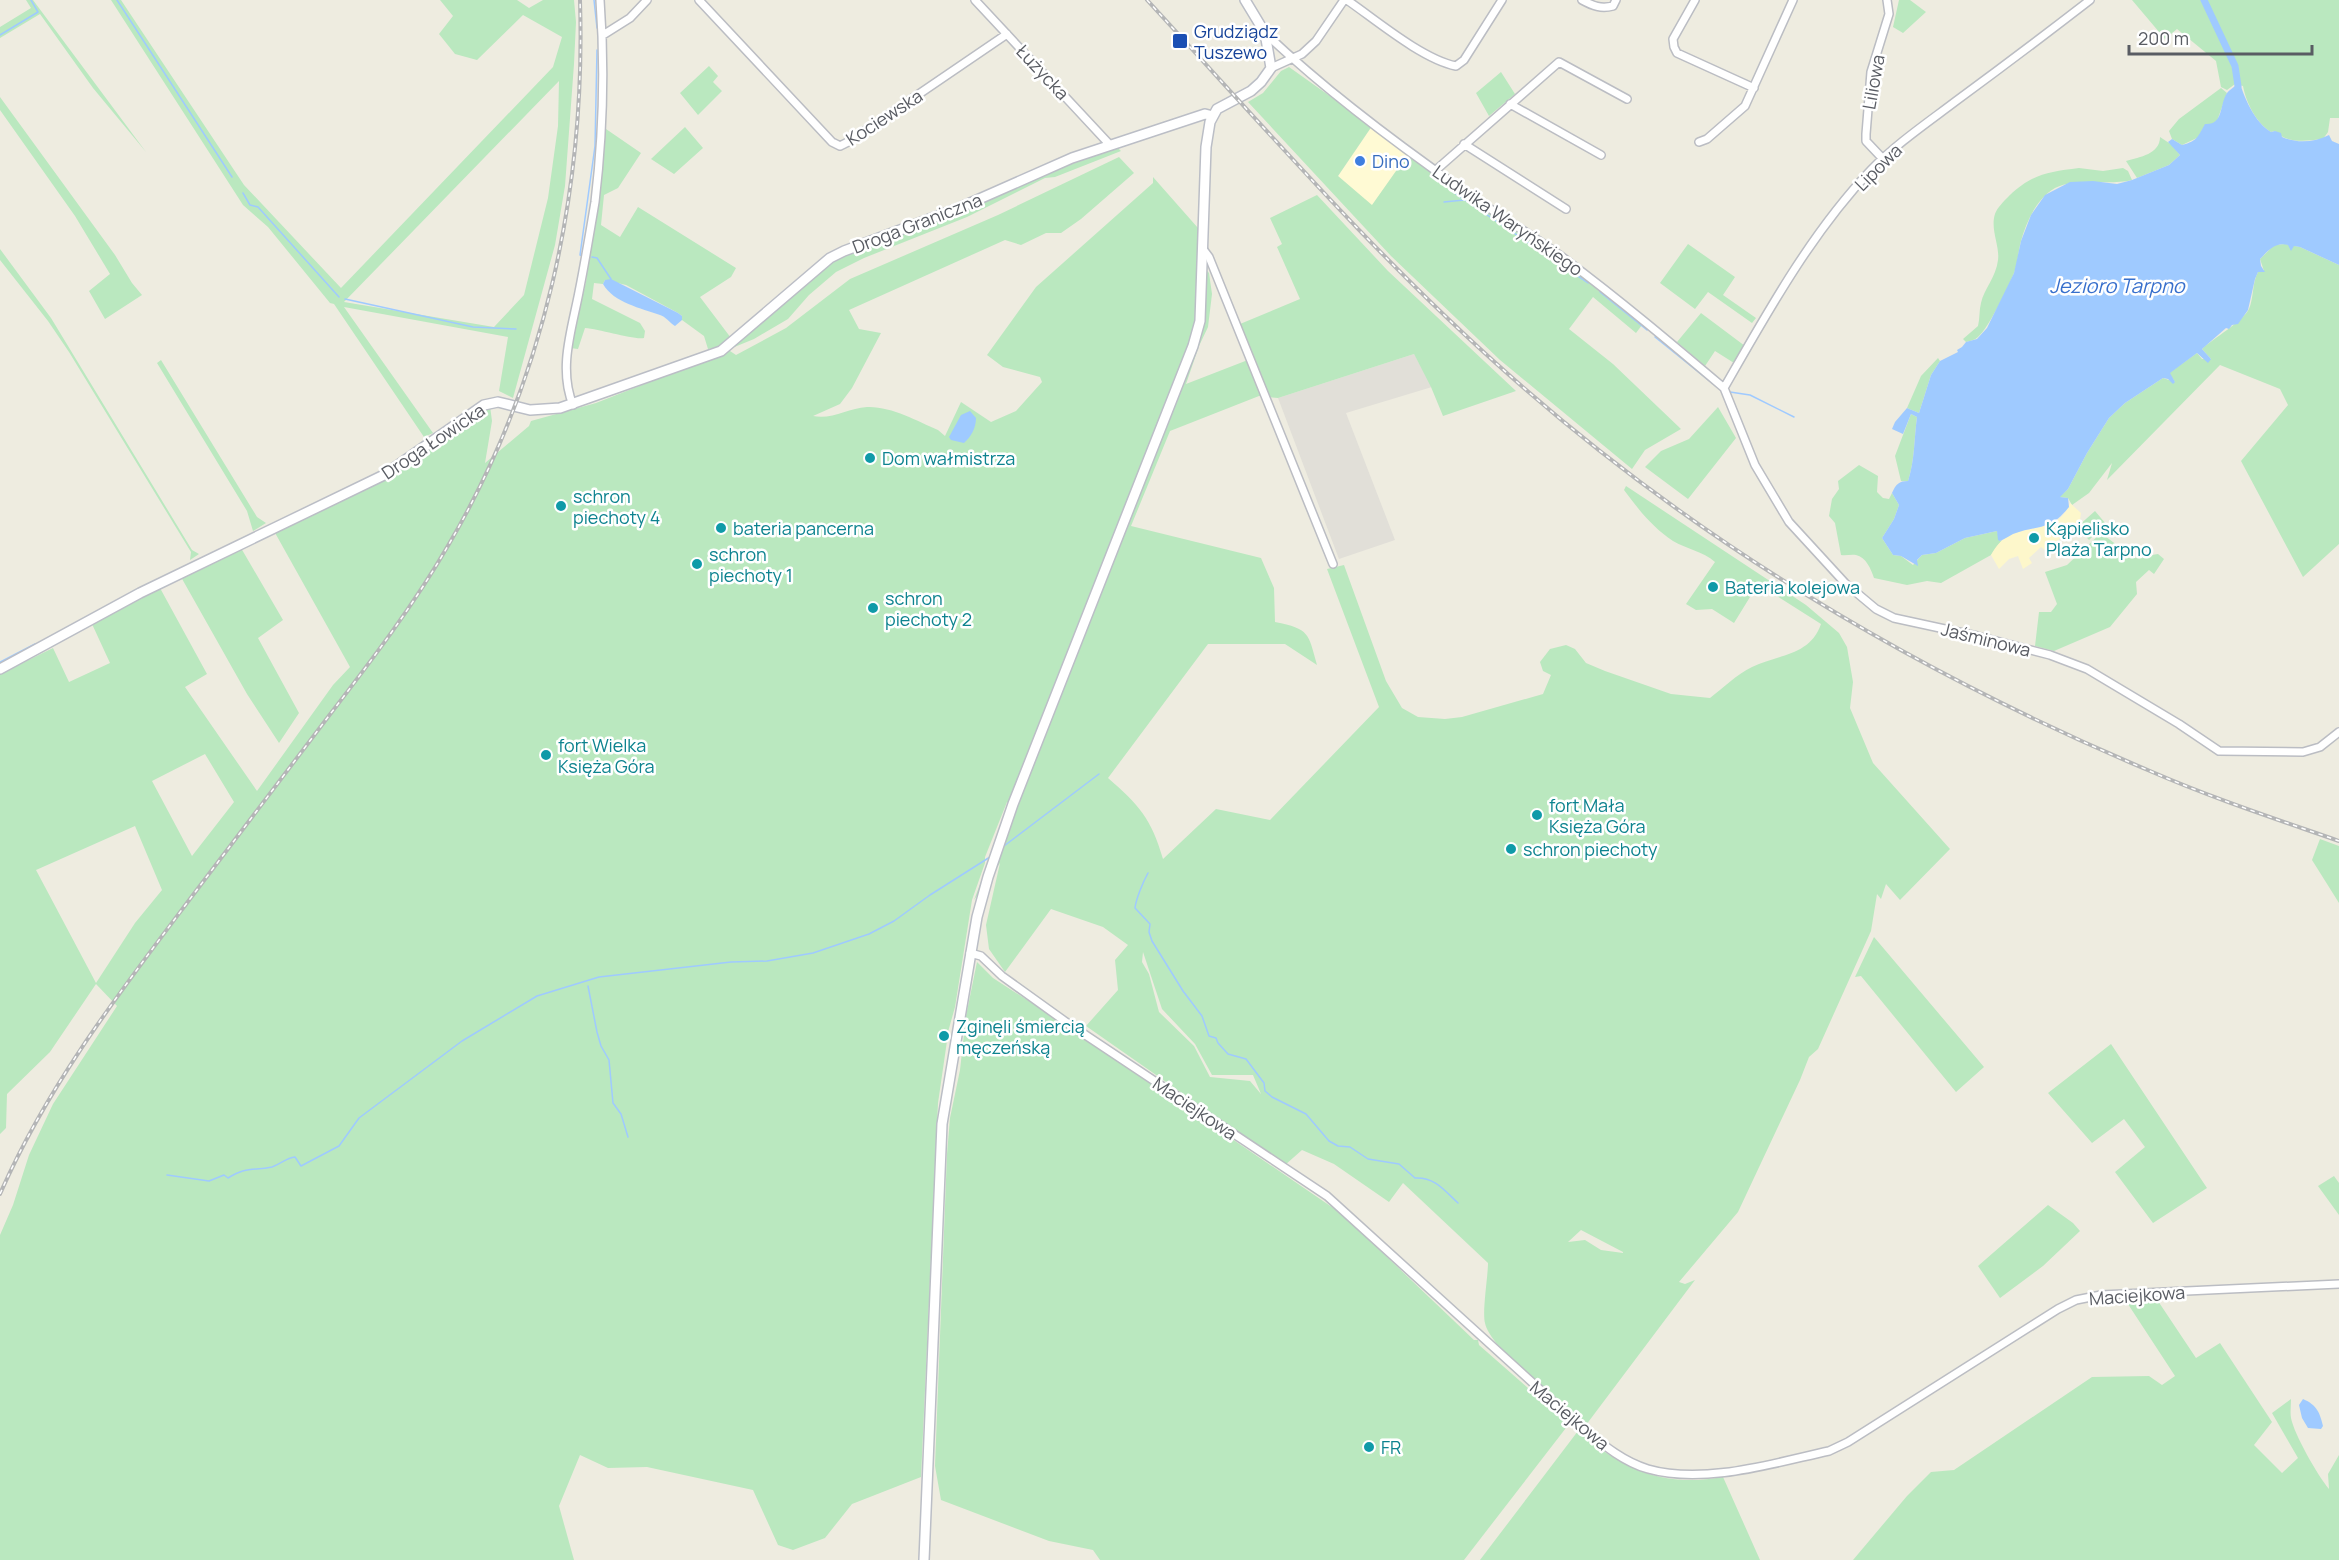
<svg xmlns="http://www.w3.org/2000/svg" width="2339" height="1560" font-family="Manrope,sans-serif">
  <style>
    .commercial { fill: #fffad4 }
    .industrial { fill: #e1dfd8 }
    .green { fill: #bae8bf; fill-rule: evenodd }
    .sand { fill: #fdf7cb }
    .water { fill: #9fcaff }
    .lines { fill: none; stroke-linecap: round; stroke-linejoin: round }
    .stream { stroke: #9fcaff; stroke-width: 1.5 }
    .canal { stroke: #9fcaff; stroke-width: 7 }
    .street-casing { stroke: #bbbdc3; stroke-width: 10 }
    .secondary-casing { stroke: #bbbec6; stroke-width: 12 }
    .street { stroke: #fff; stroke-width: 7 }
    .secondary { stroke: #fff; stroke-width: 9 }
    .rail-casing { stroke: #b4b5b6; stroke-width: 4 }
    .rail { stroke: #fff; stroke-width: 1.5; stroke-dasharray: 4.5; stroke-linecap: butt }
    .transit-dot { fill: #1a4fb4; stroke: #fff; stroke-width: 2 }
    .shop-dot { fill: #3f7fe0; stroke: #fff; stroke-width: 2 }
    .culture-dot { fill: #0f9aa8; stroke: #fff; stroke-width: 2 }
    .labels { text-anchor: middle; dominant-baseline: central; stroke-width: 5; stroke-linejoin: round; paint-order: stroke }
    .transit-label { font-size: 18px; fill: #164399; stroke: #fff; text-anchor: start }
    .street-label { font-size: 18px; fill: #595c63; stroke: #fff }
    .shop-label { font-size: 18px; fill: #366cbe; stroke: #fff; text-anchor: start }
    .culture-label { font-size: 18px; fill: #0d838f; stroke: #fff; text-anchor: start }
    .water-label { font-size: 20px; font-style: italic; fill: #376fcc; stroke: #fff }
  </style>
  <rect width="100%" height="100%" fill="#eeece0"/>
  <path class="commercial" d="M1372,126L1408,154L1372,206L1338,176Z"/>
  <path class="industrial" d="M1414,354L1432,387L1346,413L1395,540L1339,559L1278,398Z"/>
  <path class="green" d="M26,0H33L146,152L93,88L40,14L0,38V27L31,8Z
    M111,0H121L244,185L341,288L553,67L562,37L523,15L477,60L455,54L439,34L453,16L440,0H517L529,8L543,0H574L576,22L574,64L565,186L555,245L513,398L499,391L508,337L344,307L433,433L424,437L334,304L330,303L268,227L243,205ZM559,81L558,126L548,198L524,295L494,327L344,302Z
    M1899,0H1910L1926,12L1903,33L1893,27Z
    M2132,0H2339V118H2330L2328,132L2323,139C2305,141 2288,144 2275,131L2271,132C2256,123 2246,102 2243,86L2235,84L2227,90L2221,87L2216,61L2177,29L2165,39Z
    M709,66L718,76L713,82L722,91L698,115L680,93Z
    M1289,67L1372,126L1338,176L1372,205L1408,154L1576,272L1642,325L1636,333L1593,297L1569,329L1613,364L1681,429L1645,450L1632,469L1500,360L1391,256L1248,102L1263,93L1281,71Z
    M1501,72L1515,94L1489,116L1476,93Z
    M2221,88L2227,93L2217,121L2202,130L2199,137L2182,145L2172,139L2169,131L2179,119Z
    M0,97L115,255L132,283L142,295L105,319L89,291L110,274L75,216L0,110Z
    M685,127L703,148L674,174L651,159Z
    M606,129L641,153L618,188L604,195L601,225L620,237L638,207L736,268L731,277L700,297L731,338L720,347L708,349L704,336L682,320V316L678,313L626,285L605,280L603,284L594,283L592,299L640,323L645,331L644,338C633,340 600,329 585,328L578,349L570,348L586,282Z
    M2160,137L2172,145L2180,155L2169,165L2137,178L2126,161C2140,157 2160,154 2160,137Z
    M1116,146L1121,151L1055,177L1045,178L967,217L864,258L836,272L809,295L788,319L754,339L732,348L832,262L1074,160Z
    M1119,157L1134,173L1081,219L1061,233H1046L1021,245L1005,240L849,310L859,329L881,333L852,388L840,404L813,416C832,420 848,408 867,407C891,406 917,421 938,430L945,436L961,402L991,422L1016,411L1042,382L1040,377L1003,367L987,355L1036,287L1153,183V177L1198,228L1199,262L1209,273L1212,294L1208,327L1199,346L1186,384L1253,358L1240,324L1300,299L1277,247L1282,244L1270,218L1317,195L1388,271L1516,391L1443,416L1431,387L1414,354L1278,398L1259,396L1170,431L1131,526L1261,558L1274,588L1275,622C1310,629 1308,633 1317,665L1285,644H1208L1108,778C1139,805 1151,818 1163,859L1216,809L1270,820L1379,707L1327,569L1344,565L1386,681L1402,708L1418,717L1445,719L1462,717L1543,694L1551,675L1543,671L1540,662L1550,649L1566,645L1575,649L1586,663L1605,671L1671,694L1710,698C1723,688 1737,674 1752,667C1779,654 1810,656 1821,624L1758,584L1734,623L1712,609L1696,610L1686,604L1715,562C1703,551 1686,549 1673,541C1653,528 1638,509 1624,490L1626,486L1806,605L1839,633L1847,647L1853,682L1850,708L1873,763L1950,849L1900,900L1886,884L1881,899L1877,894L1871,931L1818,1049L1809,1057L1800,1080L1738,1212L1679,1282L1685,1284L1695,1280L1586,1425C1564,1406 1490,1349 1485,1323C1482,1312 1488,1276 1488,1263L1403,1183L1389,1202L1334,1164L1302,1150L1285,1165L1086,1026L1118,990L1115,960L1128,945L1103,927L1051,909L1005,972L989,949L986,925L1000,863L974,900L1011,803L1007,802L985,857V863L972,900L955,1007L948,1032H941L939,1040L947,1041L938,1103L921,1477L852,1504L825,1538L793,1550L778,1545L753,1490L647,1467L608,1468L580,1455L559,1506L574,1560H0V1235L13,1205L29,1155L53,1104L117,1006L96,984L50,1052L7,1094L6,1128L0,1134V674L53,648L69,682L110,663L92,624L160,588L207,674L185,687L257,791L333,685L350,667L274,531L388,476L490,406L492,421L485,463L529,426L531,421L596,403L670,374L705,359L711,354L730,351L736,355L786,328L850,279L998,215ZM205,754L234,802L192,856L152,781ZM135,826L162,890L135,923L96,983L36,870ZM1143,952L1162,1009L1195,1044L1212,1075H1253L1261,1094L1250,1081L1210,1077L1194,1046L1159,1012L1149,974L1142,962ZM1581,1230L1623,1252V1253L1601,1250L1585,1240L1568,1242Z
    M2079,168L2103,171L2123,168L2128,171L2132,180C2107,186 2079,177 2055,188C2037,198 2026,222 2021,241C2018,252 2018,263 2014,273C2009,286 1988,329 1978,337C1975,340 1970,341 1966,342L1963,339L1978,326C1980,318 1979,310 1981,303C1984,289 1996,277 1998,260C2000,246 1990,229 1995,214C1997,208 2004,201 2009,196C2032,174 2048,172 2079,168Z
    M1688,244L1735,277L1723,295L1756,318L1752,323L1708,292L1695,309L1660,283Z
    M2285,244L2300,247L2339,265V544L2303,577L2241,461L2288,405L2280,389L2220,365L2107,480L2112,463L2089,493L2072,505L2068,498L2059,497L2068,489L2087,453L2109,418L2125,403L2163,378L2175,382L2169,373L2197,353L2202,359H2211L2202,349C2214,338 2243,321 2249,309C2254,297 2252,283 2258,272L2264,271L2260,259L2274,245Z
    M0,249L51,318L192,550L199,554L190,560L191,552L69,352L48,321L0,260Z
    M1701,313L1745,346L1734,363L1715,351L1705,366L1677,342Z
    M1938,358L1940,361L1931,375L1919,413L1907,408L1921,376Z
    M161,360L257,517L266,523L253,531L247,511L157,363Z
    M1718,407L1736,438L1688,499L1645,467L1661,451L1689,439Z
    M1911,414L1917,417C1914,438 1915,460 1908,481H1901L1895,456Z
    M1859,465L1878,476L1877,492L1883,498L1889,499L1892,493L1899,505L1894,519L1882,538L1893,555L1901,556L1913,565L1922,555L1936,553L1965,538L1997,531L2000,541L2002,540L1991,555L1941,583L1927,581L1907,585L1874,578C1871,569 1866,557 1856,555C1851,554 1846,556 1841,555L1835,523L1829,516L1832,499L1839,489L1838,481Z
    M2095,511L2106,524L2089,540L2077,527Z
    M2101,533L2134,558L2158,554L2164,559L2154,574L2149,570L2136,582L2137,594L2110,627L2054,651L2035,646L2039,612H2051L2057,604L2045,572L2067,565Z
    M241,548L283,620L258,638L299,713L279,743L247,694L181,577Z
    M2320,839L2339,846V903L2312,860Z
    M1874,937L1984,1067L1956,1092L1861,976L1855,977Z
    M977,962L993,978L1055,1018L1342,1214L1474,1340H1478L1479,1345L1569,1424L1464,1560H1100L1093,1550L1049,1541L941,1500L935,1466L947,1154L950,1118L960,1070L966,1016Z
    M2111,1044L2207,1188L2153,1223L2115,1172L2145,1147L2124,1119L2092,1143L2048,1093Z
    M2334,1176L2339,1183V1215L2318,1186Z
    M2048,1205L2073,1223L2080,1231L2043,1266L2000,1298L1978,1266Z
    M2124,1298H2156L2196,1358L2220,1343L2272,1422L2254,1445L2282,1473L2298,1458L2272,1413L2291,1399C2291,1405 2290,1412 2291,1418C2294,1434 2318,1476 2329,1489L2328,1474L2339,1455V1560H1853L1907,1496L1931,1472L1954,1470L2092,1377L2149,1376L2162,1385L2175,1376Z
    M1578,1431C1622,1469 1663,1488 1723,1477L1760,1560H1480Z"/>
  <path class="sand" d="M2070,503L2081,513L2080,520L2046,551L2041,547L2029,558L2032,563L2023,569L2018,556L2009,559L1999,569L1991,555C1996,546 2001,540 2010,535C2031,525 2059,532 2070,503Z"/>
  <path class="water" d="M2234,79H2239C2243,96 2255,123 2271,132L2275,131L2281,133L2282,137C2298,144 2315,142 2329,135L2332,141L2339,144V265L2300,247L2294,246L2291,251L2288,245C2275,242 2269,250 2260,259L2261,266L2265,272H2258L2255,279L2248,310L2238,324L2232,325L2229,329L2226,328L2202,349L2211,359L2208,363L2197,353L2170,373L2175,382L2173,384L2168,379L2163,378L2125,403L2109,418L2087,453L2068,489L2060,497L2068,498L2069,507C2049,532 2039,524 2013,534C2009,536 2005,539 2000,541L1998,540L1997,531L1965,538L1936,553L1922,555L1917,560L1918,566L1901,556L1893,555L1882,538L1894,519L1899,505L1892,493C1896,484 1899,481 1908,481C1915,460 1914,438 1917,417L1911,414L1903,434L1892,429L1895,422L1907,408L1919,413L1931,375L1940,361L1958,352L1957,350L1962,347L1966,342L1977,339L1987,328L2014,273L2021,241L2031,215L2045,195L2070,182L2093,181L2117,184L2132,180L2169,165L2180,155L2168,142L2172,139L2182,145C2198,141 2198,136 2205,124C2224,125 2219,105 2227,93C2229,90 2233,88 2235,86Z
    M611,279L678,313L682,316V320L675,326C670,323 665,316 660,315C641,308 614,303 603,284L605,280Z
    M970,411L976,418C976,428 971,437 964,443L951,440L949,437L961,415Z
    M2303,1399C2317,1405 2320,1413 2323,1426L2321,1429L2308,1428L2302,1418L2299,1405Z"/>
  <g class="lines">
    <path class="stream" d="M117,0L232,177
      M594,0L597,28
      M0,35L38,12L31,0
      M1453,192L1588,283
      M243,193L250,205L258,207L339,297
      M1444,202L1464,200
      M583,256L580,255L595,146L597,50
      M592,257L597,258L611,279
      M1600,292L1647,330
      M345,299L473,327L516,329
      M1655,337L1717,387
      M1730,392L1750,395L1794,417
      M0,662L35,644
      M1004,846L1099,774
      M1148,873C1143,882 1136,899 1135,908L1150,924L1149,932L1152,941L1183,991L1202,1016L1209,1036L1216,1038L1218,1043L1228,1054L1246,1059L1264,1083L1265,1091L1272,1097L1306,1114L1329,1141L1338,1146L1350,1147L1368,1159L1399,1164L1415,1178C1435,1177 1444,1190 1458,1203
      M588,986L597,1032L601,1046L609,1060L613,1103L621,1114L628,1137
      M167,1175L209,1181L224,1175L228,1178C247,1166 253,1171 272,1167C281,1164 286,1158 295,1157L301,1166L339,1146L359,1118L462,1041L537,996L599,977L731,962L767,961L813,953L869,934L894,921L930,895L990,857"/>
    <path class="canal" d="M2204,0L2235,66L2238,86"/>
    <defs>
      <path id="street" d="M699,0L832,142L840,146L850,141L1007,34
        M975,0L1110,145
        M1347,0C1376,20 1422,59 1456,66L1464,60L1502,0
        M1582,0C1593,6 1601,9 1613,6L1616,0
        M1695,0L1673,39L1674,47L1677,53L1754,88
        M1265,33C1325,90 1393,141 1460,188C1494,213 1531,234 1565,259C1620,300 1672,344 1724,388
        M603,35L630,18L647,0
        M1271,68L1302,54L1316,41L1344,0
        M1510,104L1601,155
        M1699,142L1707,139L1745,106L1793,0
        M1464,144L1566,209
        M1883,159L1866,141V134L1871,72L1889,14L1887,0
        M1436,170L1559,62L1627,99
        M1203,249L1209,257L1333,564
        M1724,388L1755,465L1789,522L1845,583L1876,609L1894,618L1977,636L2050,655L2087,669L2179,724L2219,751L2303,752L2320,747L2339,732
        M1724,388C1767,313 1811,233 1871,170C1896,144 1927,123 1956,101C2001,68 2046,34 2090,0
        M573,405C558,368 572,329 579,292C585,262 590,232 595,202C603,135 605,67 600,0
        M970,953L981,956L1002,976L1066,1022L1327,1196L1579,1425C1600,1442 1621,1461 1648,1469C1704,1485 1774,1463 1829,1451L1848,1442L2058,1309L2076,1300L2101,1295L2339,1284"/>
      <path id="secondary" d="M0,669L140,593L384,475L484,405L498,402L530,410L560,408L721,351L830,258L844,251L961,207L1072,158L1205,114L1213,116
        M924,1560L942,1124L977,917L988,877L1013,804L1193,346L1200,321L1206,147L1210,122L1217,109L1251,91L1261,82L1271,68L1265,33L1245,0"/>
    </defs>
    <use href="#street" class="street-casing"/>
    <use href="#secondary" class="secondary-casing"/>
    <use href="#street" class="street"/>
    <use href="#secondary" class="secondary"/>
    <defs>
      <path id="rail" d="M1147,0C1264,127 1378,259 1508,374C1697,542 1918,673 2150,771C2212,798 2276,819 2339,841
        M0,1194C49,1082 123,988 196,891C240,833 284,775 328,717C371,661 414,605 449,544C545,380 586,189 580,0"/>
    </defs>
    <use href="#rail" class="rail-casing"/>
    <use href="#rail" class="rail"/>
  </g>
  <rect class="transit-dot" x="1172" y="33" width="16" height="16" rx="3"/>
  <circle class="shop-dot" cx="1360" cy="161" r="6"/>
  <g class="culture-dot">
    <circle cx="870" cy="458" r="6"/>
    <circle cx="561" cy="506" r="6"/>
    <circle cx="721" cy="528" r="6"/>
    <circle cx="2034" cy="538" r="6"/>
    <circle cx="697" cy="564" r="6"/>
    <circle cx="1713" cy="587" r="6"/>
    <circle cx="873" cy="608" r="6"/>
    <circle cx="546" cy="755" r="6"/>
    <circle cx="1537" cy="815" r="6"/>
    <circle cx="1511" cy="849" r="6"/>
    <circle cx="944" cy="1036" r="6"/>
    <circle cx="1369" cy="1447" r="6"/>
  </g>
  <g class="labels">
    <g class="transit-label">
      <text x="1194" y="31">Grudziądz<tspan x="1194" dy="21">Tuszewo</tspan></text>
    </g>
    <g class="street-label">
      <text transform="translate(1043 72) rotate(47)">Łużycka</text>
      <text transform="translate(1873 82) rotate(-80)">Liliowa</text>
      <text transform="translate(884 117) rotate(-33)">Kociewska</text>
      <text transform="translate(1878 167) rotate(-45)">Lipowa</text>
      <text transform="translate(1508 220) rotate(35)">Ludwika Waryńskiego</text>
      <text transform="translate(917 223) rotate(-21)">Droga Graniczna</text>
      <text transform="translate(433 441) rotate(-34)">Droga Łowicka</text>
      <text transform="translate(1986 639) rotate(14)">Jaśminowa</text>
      <text transform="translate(1195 1108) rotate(34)">Maciejkowa</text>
      <text transform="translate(2137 1295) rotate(-4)">Maciejkowa</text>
      <text transform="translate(1570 1415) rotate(40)">Maciejkowa</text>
    </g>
    <g class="shop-label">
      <text x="1372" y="161">Dino</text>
    </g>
    <g class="culture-label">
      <text x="882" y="458">Dom wałmistrza</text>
      <text x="573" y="496">schron<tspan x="573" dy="21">piechoty 4</tspan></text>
      <text x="733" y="528">bateria pancerna</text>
      <text x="2046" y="528">Kąpielisko<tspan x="2046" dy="21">Plaża Tarpno</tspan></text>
      <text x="709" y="554">schron<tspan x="709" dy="21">piechoty 1</tspan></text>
      <text x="1725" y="587">Bateria kolejowa</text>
      <text x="885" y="598">schron<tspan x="885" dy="21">piechoty 2</tspan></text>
      <text x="558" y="745">fort Wielka<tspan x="558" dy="21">Księża Góra</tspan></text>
      <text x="1549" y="805">fort Mała<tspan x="1549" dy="21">Księża Góra</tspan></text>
      <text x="1523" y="849">schron piechoty</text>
      <text x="956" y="1026">Zginęli śmiercią<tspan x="956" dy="21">męczeńską</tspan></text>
      <text x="1381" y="1447">FR</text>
    </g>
    <g class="water-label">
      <text x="2117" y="285">Jezioro Tarpno</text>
    </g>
  </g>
  <path d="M2129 45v9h183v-9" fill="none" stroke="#595c63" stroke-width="3"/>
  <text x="2138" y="45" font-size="18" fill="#595c63" stroke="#ffffff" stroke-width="4.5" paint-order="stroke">200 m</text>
</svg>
